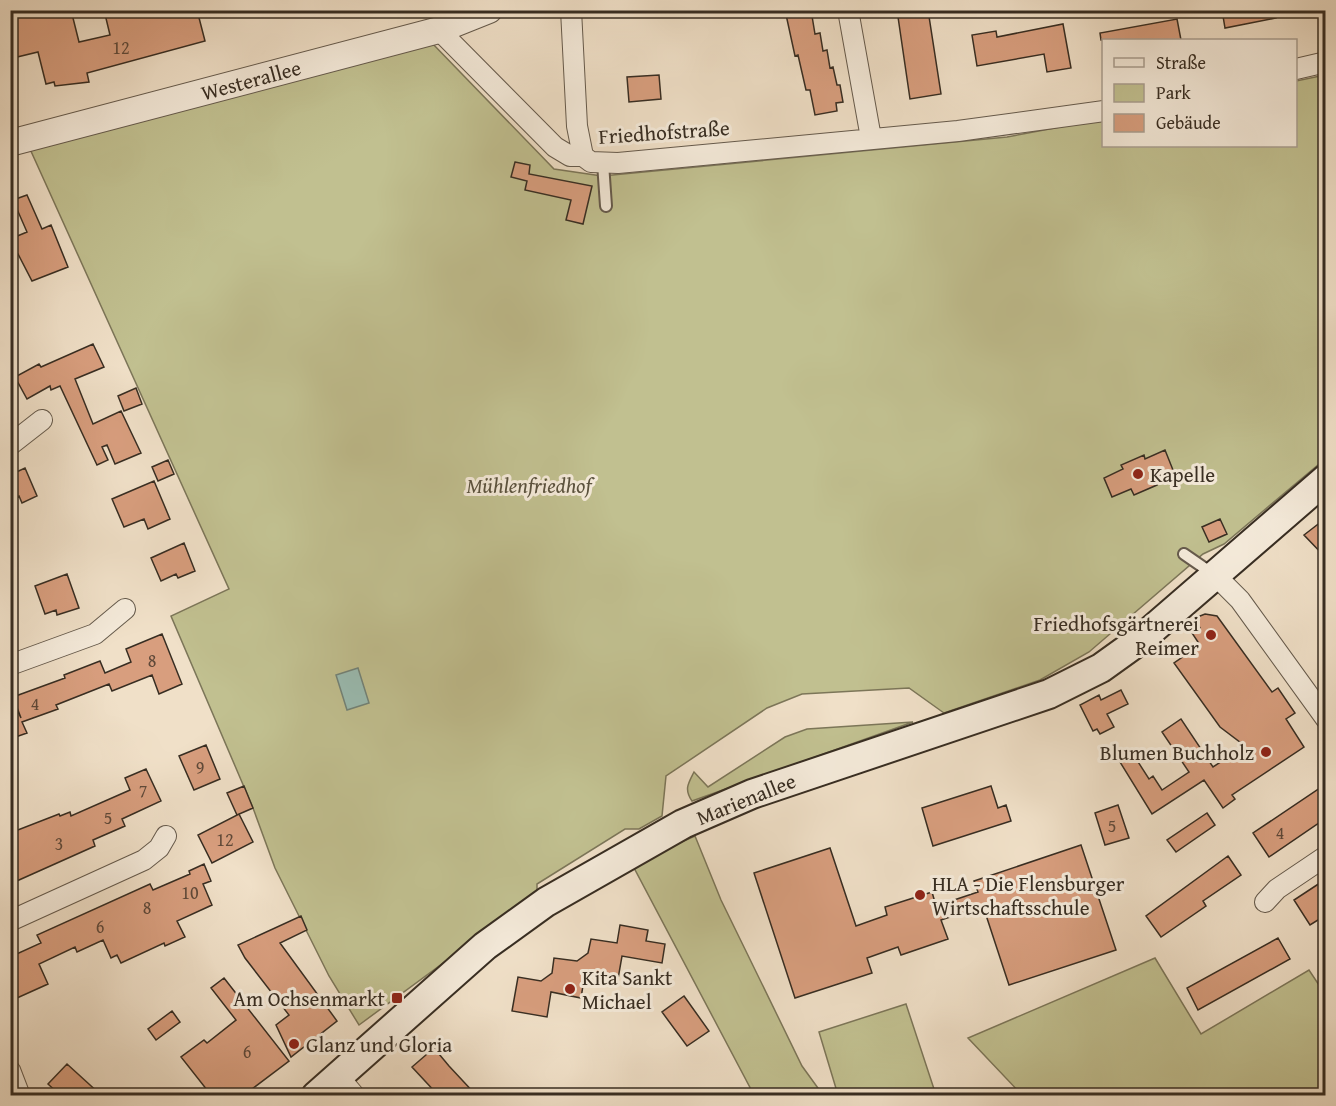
<svg xmlns="http://www.w3.org/2000/svg" width="1336" height="1106" font-family="'Gentium Book Plus',serif">
  <style>
    .green { fill: #c1c090; stroke: #7c7659; stroke-width: 1.5 }
    .water { fill: #9abdb3; stroke: #728379; stroke-width: 1.5 }
    .building { fill: #d89e7e; stroke: #372d22; stroke-width: 1.5 }
    .lines { fill: none; stroke-linecap: round; stroke-linejoin: round }
    .service-casing { stroke: #655a4c; stroke-width: 14 }
    .minor-casing { stroke: #655a4c; stroke-width: 22 }
    .tertiary-casing { stroke: #655a4c; stroke-width: 28 }
    .secondary-casing { stroke: #372d22; stroke-width: 32 }
    .service { stroke: #f5ebdb; stroke-width: 10 }
    .minor { stroke: #f5ebdb; stroke-width: 20 }
    .tertiary { stroke: #f5ebdb; stroke-width: 26 }
    .secondary { stroke: #f5ebdb; stroke-width: 28 }
    .poi-dot { fill: #8f2418; stroke: #f5ebdb; stroke-width: 2 }
    .labels { text-anchor: middle; dominant-baseline: central; stroke-width: 6; stroke-linejoin: round; paint-order: stroke }
    .number-label { font-size: 18px; fill: #5f4939 }
    .street-label { font-size: 21px; fill: #372d22; stroke: #f5ebdb }
    .poi-label { font-size: 21px; fill: #372d22; stroke: #f5ebdb; text-anchor: start }
    .park-label { font-size: 21px; font-style: italic; fill: #5a523e; stroke: #f5ebdb }
  </style>
  <rect width="100%" height="100%" fill="#f0e0c8"/>
  <filter id="stains"><feTurbulence type="fractalNoise" baseFrequency=".00333" numOctaves="4"/><feColorMatrix values="0 0 0 0 .2 0 0 0 0 .09 0 0 0 0 .02 0 0 0 .5 -.17"/></filter>
  <radialGradient id="worn" r=".72"><stop offset=".6" stop-color="#630" stop-opacity="0"/><stop offset="1" stop-color="#630" stop-opacity=".3"/></radialGradient>
  <path class="green" d="M431,42L554,169L602,176L1007,137L1103,119L1104,146H1296V81L1325,75V459L1224,544L1203,554L1089,652L1040,680L944,713L909,688L802,694L767,708L666,776L662,816L639,829H625L537,884V894L359,1025L329,976L275,868L253,808L171,616L229,589L30,149Z
    M913,722L692,801C684,789 688,784 694,772L708,787L785,737L807,729Z
    M695,836L721,900L802,1066L823,1095H754L632,864Z
    M1155,958L1201,1034L1309,970L1325,994V1095H1022L968,1038Z
    M906,1004L935,1092L924,1096L838,1095L819,1032Z"/>
  <path class="water" d="M358,668L369,703L347,710L336,675Z"/>
  <path class="building" d="M33,10H71L79,42L110,35L104,10H175V16L197,10L205,41L87,73L89,82L55,86L54,82L46,84L38,52L13,58L10,16Z
    M785,10H811L815,34L820,33L823,51L827,50L830,68L833,67L837,85H840L843,102L836,103L837,111L815,115L810,90H806L798,55L795,56Z
    M897,10H928L941,94L910,99Z
    M1222,10H1275L1276,18L1225,28Z
    M1177,19L1181,40H1101L1100,33Z
    M1063,24L1071,68L1047,72L1044,54L977,66L972,35L996,31L997,37Z
    M659,75L661,99L629,102L627,77Z
    M515,162L530,165L529,174L592,186L583,224L566,220L571,200L525,190L527,181L511,177Z
    M27,195L42,229L51,225L68,267L32,281L18,254L10,257V239L27,232L13,200Z
    M93,344L104,367L75,379L93,424L121,411L141,453L115,464L107,445L102,447L108,460L97,465L60,386L51,390L50,386L27,399L15,377L39,364L41,367Z
    M136,388L142,404L124,411L118,396Z
    M1165,450L1173,470L1154,478L1157,485L1134,495L1131,489L1112,497L1104,478L1123,469L1121,465L1144,455L1145,459Z
    M168,460L174,474L158,481L152,467Z
    M25,468L37,496L22,503L19,496L10,500V475Z
    M154,481L170,519L148,529L144,519L124,527L112,499Z
    M1326,518V558L1304,535Z
    M1220,519L1227,534L1209,542L1202,527Z
    M184,543L195,571L178,578L176,574L161,581L151,558Z
    M67,574L79,608L57,615L56,610L45,614L35,586Z
    M1205,614L1217,616L1272,692L1278,688L1295,713L1286,719L1304,747L1232,795L1235,799L1223,808L1204,780L1152,814L1120,762L1133,754L1149,779L1153,776L1162,790L1189,772L1162,732L1181,719L1213,767L1245,746L1220,727L1174,663L1200,645L1192,633L1200,628L1195,618Z
    M162,634L182,684L159,694L152,675L112,691L109,684L56,705L58,709L22,722L27,733L10,739V695L21,718L13,697L65,678L64,675L100,661L105,673L131,662L126,649Z
    M1121,690L1128,704L1107,714L1114,727L1100,734L1097,729L1093,731L1080,705L1099,695L1101,700Z
    M206,745L220,779L194,790L179,756Z
    M146,769L161,801L122,819L125,826L93,840L95,846L10,884V833L59,814L60,816L70,812L71,816L130,790L125,778Z
    M1326,784V818L1269,857L1253,833Z
    M244,786L253,808L237,815L227,793Z
    M991,786L998,808L1006,805L1011,821L933,846L922,808Z
    M1118,805L1129,838L1105,845L1095,813Z
    M1207,813L1215,825L1176,852L1167,840Z
    M239,814L253,842L212,863L198,835Z
    M1081,845L1116,950L1009,985L983,906L941,920L948,939L901,955L898,947L867,958L872,973L795,998L754,873L830,848L856,926L887,915L885,907L932,892L936,906L978,892L974,881Z
    M1228,856L1241,875L1203,901L1206,906L1161,937L1146,916Z
    M204,864L211,881L203,884L212,905L177,921L185,937L165,946L164,943L121,963L117,955L111,958L103,940L77,952L75,947L39,964L48,984L17,998L10,985V957L41,943L37,935L150,884L153,890L190,874L189,871Z
    M1326,879V915L1310,925L1294,900Z
    M301,916L307,930L280,943L337,1021L291,1057L276,1025L289,1015L245,958L238,945Z
    M620,925L648,930L646,941L665,944L662,963L622,956L618,979L585,973L581,998L551,992L547,1017L512,1011L518,977L541,981L552,973L554,958L577,961L588,953L591,939L617,943Z
    M1278,938L1290,959L1198,1010L1187,988Z
    M224,978L289,1061L244,1095H211L181,1057L204,1040L207,1043L236,1020L211,988Z
    M684,996L709,1031L687,1046L662,1012Z
    M172,1011L180,1022L156,1040L148,1029Z
    M434,1048L449,1066L476,1095H438L412,1067Z
    M67,1064L101,1095H60L48,1084Z"/>
  <g class="lines">
    <defs>
      <path id="service" d="M603,163L606,206
        M1184,554L1213,574"/>
      <path id="minor" d="M571,10L577,126L583,156
        M848,10L871,138
        M439,30L555,147L570,156H583L591,162L618,163L958,131L1104,111
        M1296,69L1326,62
        M10,445L42,420
        M1214,574L1240,600L1326,719
        M10,665L95,634L125,609
        M1265,902L1277,889L1326,856
        M10,921L144,860L159,848L166,836
        M10,1070L20,1096
        M338,1076L355,1096"/>
      <path id="tertiary" d="M10,143L439,30L489,10"/>
      <path id="secondary" d="M316,1096L485,946L546,902L683,824L752,794L1049,694L1101,668L1140,640L1326,479"/>
    </defs>
    <use href="#service" class="service-casing"/>
    <use href="#minor" class="minor-casing"/>
    <use href="#tertiary" class="tertiary-casing"/>
    <use href="#secondary" class="secondary-casing"/>
    <use href="#service" class="service"/>
    <use href="#minor" class="minor"/>
    <use href="#tertiary" class="tertiary"/>
    <use href="#secondary" class="secondary"/>
  </g>
  <g class="poi-dot">
    <circle cx="1138" cy="474" r="6"/>
    <circle cx="1211" cy="635" r="6"/>
    <circle cx="1266" cy="752" r="6"/>
    <circle cx="920" cy="895" r="6"/>
    <circle cx="570" cy="989" r="6"/>
    <rect x="391" y="992" width="12" height="12" rx="3"/>
    <circle cx="294" cy="1044" r="6"/>
  </g>
  <g class="labels">
    <g class="number-label">
      <text x="121" y="47">12</text>
      <text x="152" y="660">8</text>
      <text x="35" y="703">4</text>
      <text x="200" y="767">9</text>
      <text x="143" y="790">7</text>
      <text x="108" y="817">5</text>
      <text x="1112" y="825">5</text>
      <text x="1280" y="832">4</text>
      <text x="225" y="839">12</text>
      <text x="59" y="843">3</text>
      <text x="190" y="892">10</text>
      <text x="147" y="907">8</text>
      <text x="100" y="926">6</text>
      <text x="247" y="1051">6</text>
    </g>
    <g class="street-label">
      <text transform="translate(251 80) rotate(-15)">Westerallee</text>
      <text transform="translate(664 132) rotate(-4)">Friedhofstraße</text>
      <text transform="translate(746 799) rotate(-22)">Marienallee</text>
    </g>
    <g class="poi-label">
      <text x="1150" y="474">Kapelle</text>
      <text x="1199" y="623" text-anchor="end">Friedhofsgärtnerei<tspan x="1199" dy="24">Reimer</tspan></text>
      <text x="1254" y="752" text-anchor="end">Blumen Buchholz</text>
      <text x="932" y="883">HLA - Die Flensburger<tspan x="932" dy="24">Wirtschaftsschule</tspan></text>
      <text x="582" y="977">Kita Sankt<tspan x="582" dy="24">Michael</tspan></text>
      <text x="385" y="998" text-anchor="end">Am Ochsenmarkt</text>
      <text x="306" y="1044">Glanz und Gloria</text>
    </g>
    <g class="park-label">
      <text x="529" y="485">Mühlenfriedhof</text>
    </g>
  </g>
  <rect width="1336" height="1106" fill="none" stroke="#f0e0c8" stroke-width="36"/>
  <rect x="12" y="12" width="1312" height="1082" fill="none" stroke="#372d22" stroke-width="3"/>
  <rect x="18" y="18" width="1300" height="1070" fill="none" stroke="#372d22" stroke-width="1.5"/>
  <rect x="1102" y="39" width="195" height="108" fill="#f5ebdb" stroke="#a99f91" stroke-width="1.5"/>
  <rect x="1114" y="58" width="30" height="9" fill="#f5ebdb" stroke="#a99f91" stroke-width="1.5"/>
  <text x="1156" y="69" font-size="18" fill="#372d22">Straße</text>
  <rect x="1114" y="84" width="30" height="18" fill="#c1c090" stroke="#a99f91" stroke-width="1.5"/>
  <text x="1156" y="99" font-size="18" fill="#372d22">Park</text>
  <rect x="1114" y="114" width="30" height="18" fill="#d89e7e" stroke="#a99f91" stroke-width="1.5"/>
  <text x="1156" y="129" font-size="18" fill="#372d22">Gebäude</text>
  <rect width="100%" height="100%" filter="url(#stains)"/>
  <rect width="100%" height="100%" fill="url(#worn)"/>
</svg>
